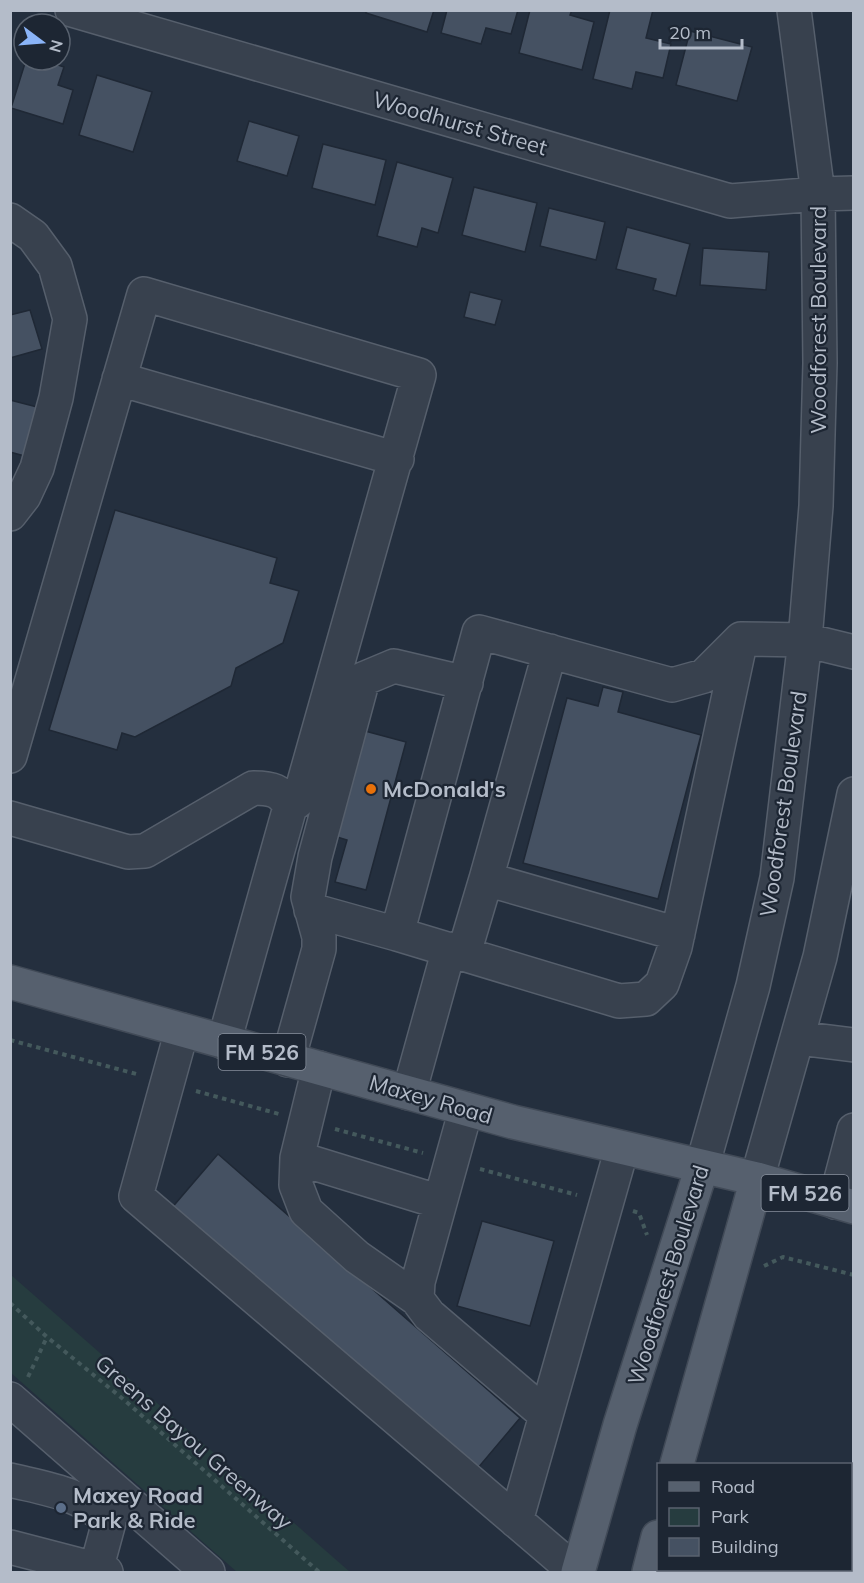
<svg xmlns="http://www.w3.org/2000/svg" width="864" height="1583" font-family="Mulish,sans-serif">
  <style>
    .green { fill: #263c3f }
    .building { fill: #455162; stroke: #1f2835; stroke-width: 1.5 }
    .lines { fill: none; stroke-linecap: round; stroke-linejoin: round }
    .minor-casing { stroke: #565f6c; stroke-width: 36 }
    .major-casing { stroke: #414a57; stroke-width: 36 }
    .path { stroke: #44595c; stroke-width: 4; stroke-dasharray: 4.5 4.5; stroke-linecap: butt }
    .minor { stroke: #38414e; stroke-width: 33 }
    .major { stroke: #56606e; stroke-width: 33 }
    .food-dot { fill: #e8710a; stroke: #1d2633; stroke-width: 2 }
    .service-dot { fill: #5c6f8a; stroke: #1d2633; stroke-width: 2 }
    .labels { text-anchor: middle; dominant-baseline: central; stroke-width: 4.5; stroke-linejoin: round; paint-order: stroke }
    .shield { fill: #1d2633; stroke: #878f9c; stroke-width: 1.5 }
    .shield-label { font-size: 21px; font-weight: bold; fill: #b4bcc9 }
    .street-label { font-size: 22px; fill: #b4bcc9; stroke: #1d2633 }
    .poi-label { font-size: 22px; font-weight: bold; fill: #b4bcc9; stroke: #1d2633; text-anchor: start }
  </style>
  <rect width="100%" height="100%" fill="#242f3e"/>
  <path class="green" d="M11,1275L350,1572H237L11,1373Z"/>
  <path class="building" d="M366,10H434L427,32L366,13Z
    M447,10H518L511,34L486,28L481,44L441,33Z
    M530,10H572L570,15L594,22L582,70L519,53Z
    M610,10H653L646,38L671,44L663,78L636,72L632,89L593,79Z
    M690,31L752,47L737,101L676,85Z
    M26,60H43L64,67L58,85L73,90L63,124L11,108Z
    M97,75L152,92L133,152L79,135Z
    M249,121L299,136L287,176L237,161Z
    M323,144L386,160L375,205L312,188Z
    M397,162L453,178L438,233L422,228L417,247L377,236Z
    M474,187L537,203L525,252L462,235Z
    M549,208L605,222L596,260L540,246Z
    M627,227L690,244L676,296L653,290L656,279L616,269Z
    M703,248L769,252L766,290L700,285Z
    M470,292L502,300L495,325L464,317Z
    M30,310L42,349L10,358V315Z
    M10,400L41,408L28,457L10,452Z
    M115,510L277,558L270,583L299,591L283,643L236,668L231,686L135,737L122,733L117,750L49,730Z
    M603,687L623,692L618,712L701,735L658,899L523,863L567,698L598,706Z
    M365,731L406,742L366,890L335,882L347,840L337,837Z
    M218,1154L520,1418L472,1475L170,1210Z
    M482,1221L554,1241L530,1326L457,1306Z"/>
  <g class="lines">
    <defs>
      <path id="minor" d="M72,10L730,201L818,194L854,193
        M10,220L33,236L55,266L70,319L56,398L37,468L24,496L10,514
        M119,379L397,459
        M741,639L675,947L662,984L646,999L619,1001L397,934L479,632L672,685L704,676L741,639L805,640L854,652
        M10,756L144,294L419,375L299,800L290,807L224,1042
        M10,818L128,852L145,851L253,788C271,788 282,790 290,807
        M486,879L550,651
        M311,910L397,934
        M464,953L486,879L678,934
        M182,1030L136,1196L576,1572
        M798,1038L854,1045
        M288,1060L319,949V937L308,897L315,857L363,679L394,666L466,683
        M319,1068L297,1158L296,1185L306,1211L357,1257L417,1299
        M409,1093L449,949
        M466,1109L418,1282L417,1299L429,1315L546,1415
        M297,1158L440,1202
        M702,1167L753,986L777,878L805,640L816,506L820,363L818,194L794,10
        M757,1179L820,957L854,794
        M835,1202L854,1130
        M10,1399L208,1572
        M10,1480C47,1489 83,1493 109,1522L96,1570
        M516,1521L622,1148
        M850,1541L854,1539
        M10,1547L106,1572
        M793,1572L794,1570"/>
      <path id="major" d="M10,982L513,1122L757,1179L854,1207
        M677,1464L757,1179
        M578,1572L620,1425L702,1167
        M649,1572L658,1537"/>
    </defs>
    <use href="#minor" class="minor-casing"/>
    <use href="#major" class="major-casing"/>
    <path class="path" d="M10,1040L140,1075
      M196,1091L279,1114
      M335,1129L423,1153
      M480,1169L577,1195
      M633,1211L639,1213L647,1235
      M764,1266L783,1257L854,1275
      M10,1303L47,1337L123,1399L319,1572
      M28,1377L47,1337"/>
    <use href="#minor" class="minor"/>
    <use href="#major" class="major"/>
  </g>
  <circle class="food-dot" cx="371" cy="789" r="6"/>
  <circle class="service-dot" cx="61" cy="1508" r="6"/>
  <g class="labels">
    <g class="shield">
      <rect x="218.5" y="1034" width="87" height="36" rx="4.5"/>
      <rect x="761.5" y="1175" width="87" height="36" rx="4.5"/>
    </g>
    <g class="shield-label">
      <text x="262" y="1052">FM 526</text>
      <text x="805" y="1193">FM 526</text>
    </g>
    <g class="street-label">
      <text transform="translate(460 123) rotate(16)">Woodhurst Street</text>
      <text transform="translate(818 320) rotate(-90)">Woodforest Boulevard</text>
      <text transform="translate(783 804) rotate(-82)">Woodforest Boulevard</text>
      <text transform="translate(431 1099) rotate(16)">Maxey Road</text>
      <text transform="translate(668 1275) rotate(-73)">Woodforest Boulevard</text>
      <text transform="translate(194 1442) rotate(41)">Greens Bayou Greenway</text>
    </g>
    <g class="poi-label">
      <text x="383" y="789">McDonald's</text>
      <text x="73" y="1495">Maxey Road<tspan x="73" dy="25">Park &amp; Ride</tspan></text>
    </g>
  </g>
  <rect width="864" height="1583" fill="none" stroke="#b4bcc9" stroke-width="24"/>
  <rect x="657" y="1463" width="195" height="108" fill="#1d2633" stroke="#59626f" stroke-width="1.5"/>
  <rect x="669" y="1482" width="30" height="9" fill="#56606e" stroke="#59626f" stroke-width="1.5"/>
  <text x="711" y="1493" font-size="18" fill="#b4bcc9">Road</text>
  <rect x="669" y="1508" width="30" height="18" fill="#263c3f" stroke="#59626f" stroke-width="1.5"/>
  <text x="711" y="1523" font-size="18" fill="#b4bcc9">Park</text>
  <rect x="669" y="1538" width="30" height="18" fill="#455162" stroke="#59626f" stroke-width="1.5"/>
  <text x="711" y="1553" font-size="18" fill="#b4bcc9">Building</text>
  <g transform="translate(42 42) rotate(106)"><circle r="28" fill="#1d2633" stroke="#59626f" stroke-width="1.5"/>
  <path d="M0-4.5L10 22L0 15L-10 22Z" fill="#8ab4f8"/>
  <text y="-9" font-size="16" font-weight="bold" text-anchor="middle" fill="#b4bcc9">N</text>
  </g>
  <path d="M660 39v9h82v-9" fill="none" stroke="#b4bcc9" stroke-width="3"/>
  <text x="669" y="39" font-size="18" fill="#b4bcc9" stroke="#1d2633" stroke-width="4.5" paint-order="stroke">20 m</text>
</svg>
